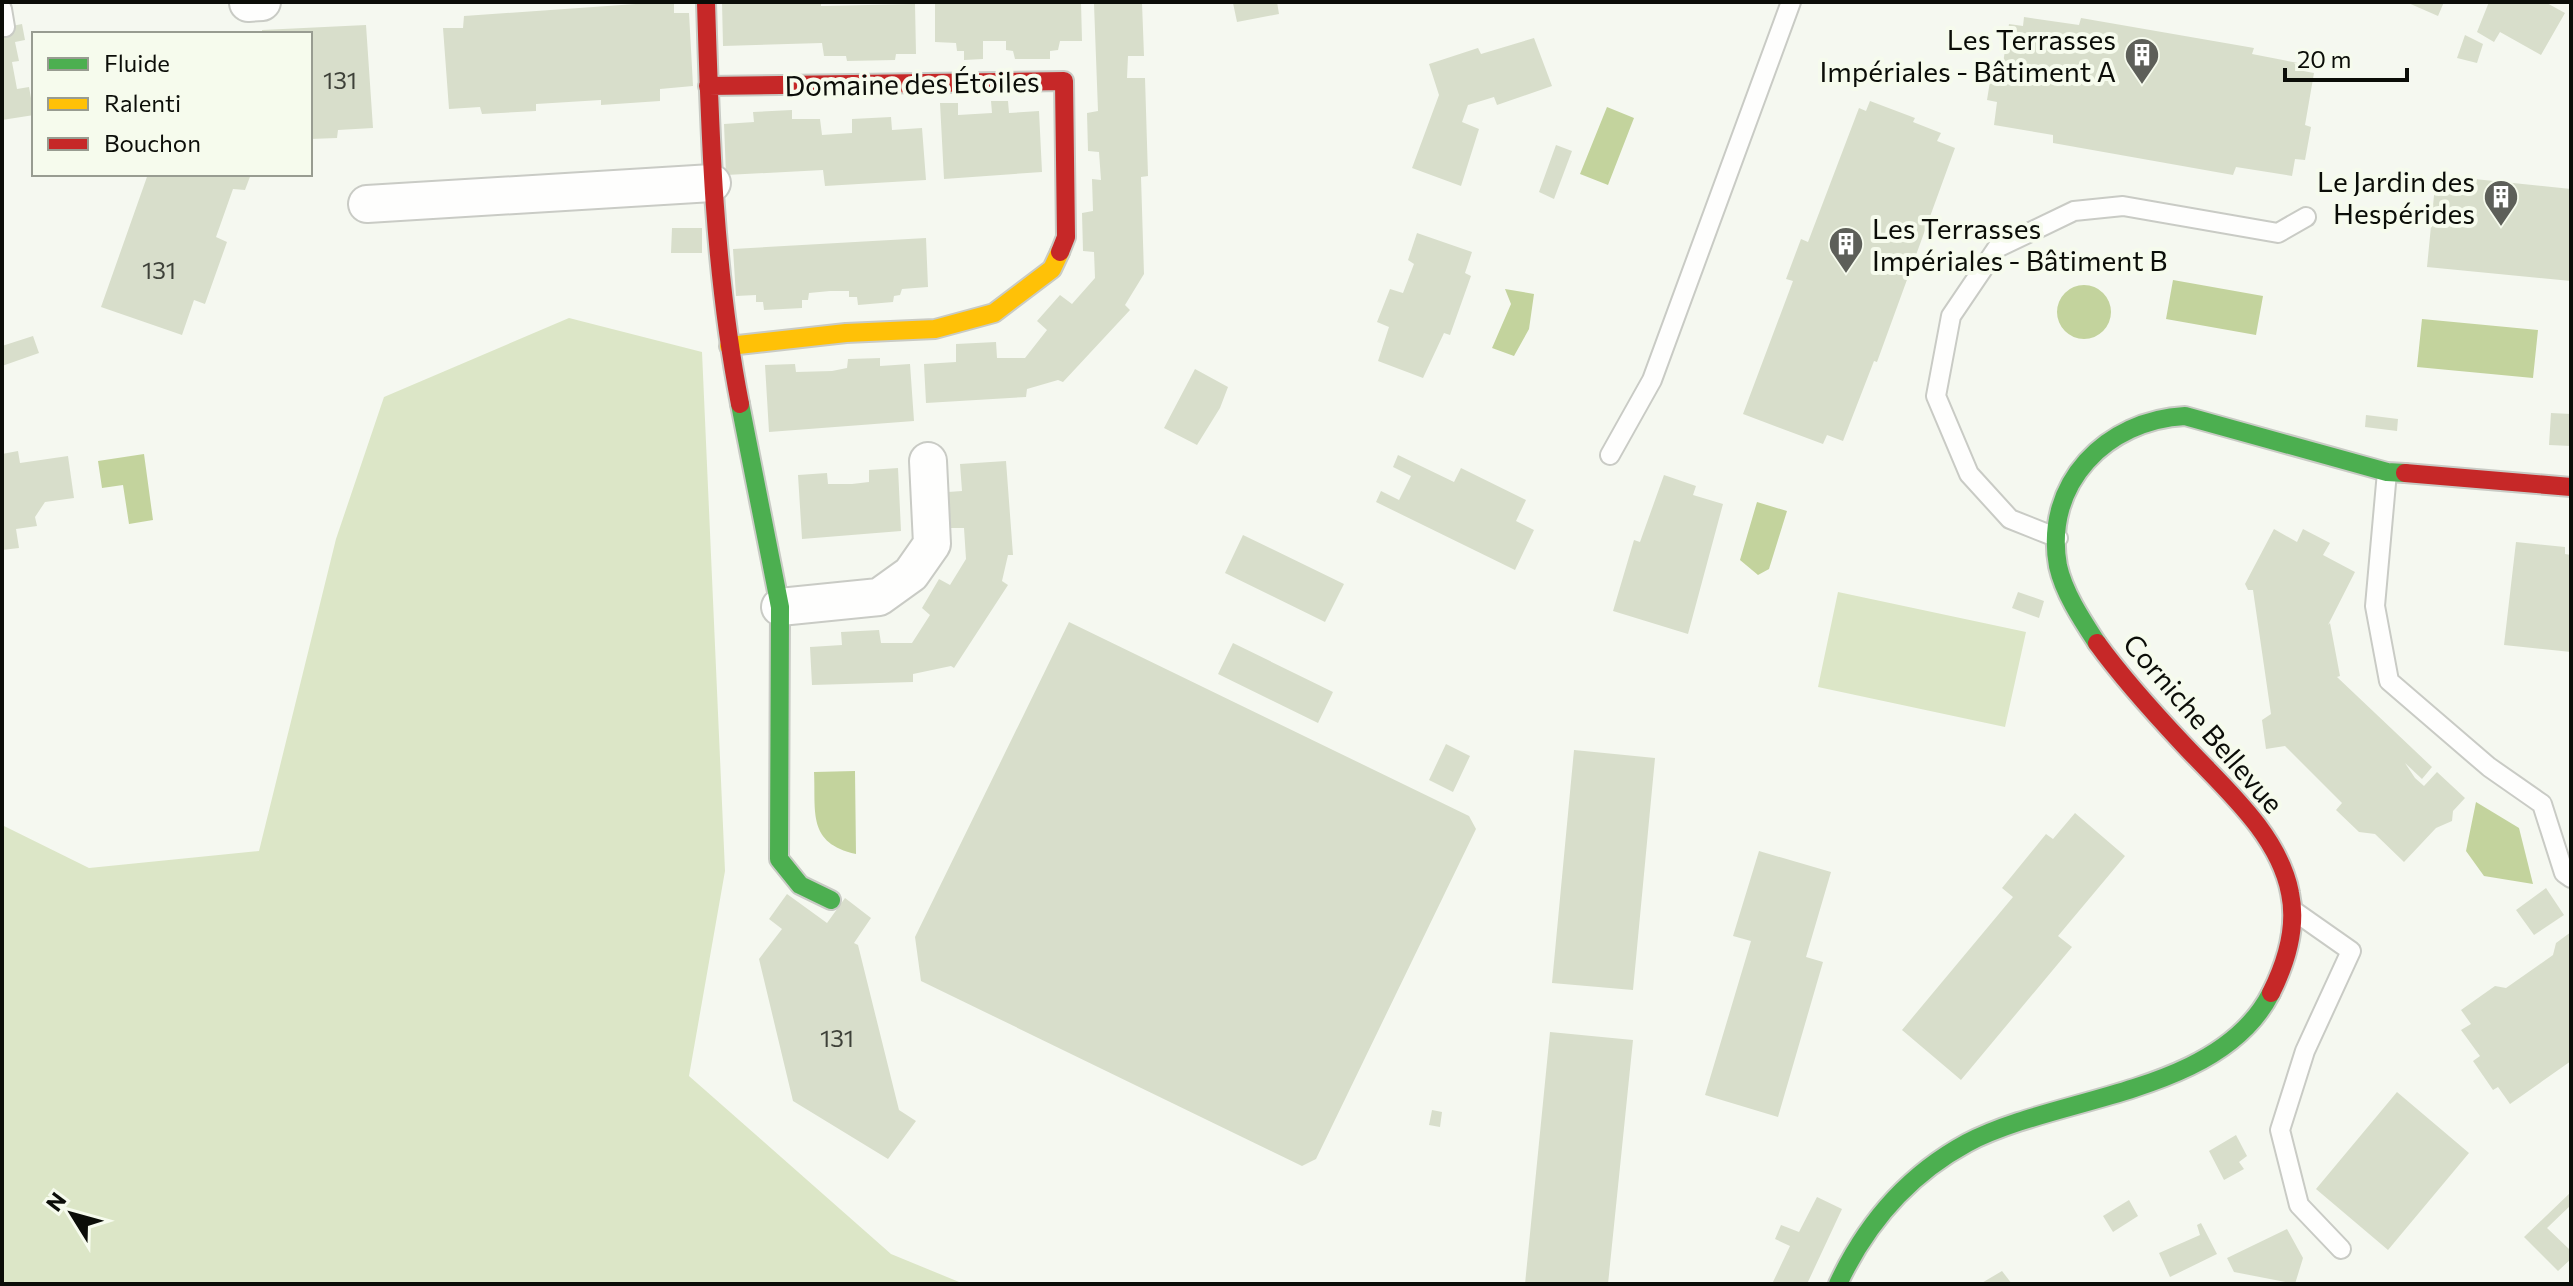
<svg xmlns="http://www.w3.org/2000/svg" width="2573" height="1286" font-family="Commissioner,sans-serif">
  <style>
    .green { fill: #dce6c7 }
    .water { fill: #c3d39d }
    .building { fill: #d8decb }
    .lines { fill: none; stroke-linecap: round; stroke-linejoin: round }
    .lane-casing { stroke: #c9cbc5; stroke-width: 22 }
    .street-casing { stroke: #c9cbc5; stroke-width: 40 }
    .fast-casing { stroke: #c9cbc5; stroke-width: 22 }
    .slow-casing { stroke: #c9cbc5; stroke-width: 22 }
    .jam-casing { stroke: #c9cbc5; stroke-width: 22 }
    .lane { stroke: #fefefd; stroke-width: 18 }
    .street { stroke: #fefefd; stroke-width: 36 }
    .fast { stroke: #4caf50; stroke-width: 18 }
    .slow { stroke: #ffc107; stroke-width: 18 }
    .jam { stroke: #c62828; stroke-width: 18 }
    .labels { text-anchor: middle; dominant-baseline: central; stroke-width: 8; stroke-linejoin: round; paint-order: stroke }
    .number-label { font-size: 24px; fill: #3e4139 }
    .poi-label { font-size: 28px; fill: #0b0d08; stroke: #f6fbed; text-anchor: end }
    .street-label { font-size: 28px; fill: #0b0d08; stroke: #f6fbed }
  </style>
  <rect width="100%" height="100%" fill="#f5f8f0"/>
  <path class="green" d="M569,318L702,352L725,871L689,1076L891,1254L964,1284H2V825L89,868L259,851L336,539L384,397Z
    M1838,592L2026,632L2005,727L1818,687Z"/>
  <path class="water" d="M1607,107L1634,118L1608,185L1580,174Z
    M2173,280L2263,296L2256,335L2166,319Z
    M2057 312a27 27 0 1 1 54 0a27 27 0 1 1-54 0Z
    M1505,289L1534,294L1529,329L1514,356L1492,348L1511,304Z
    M2422,319L2538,330L2533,378L2417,367Z
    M144,454L153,520L129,524L123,485L102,488L98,461Z
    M1757,502L1787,511L1769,569L1758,575L1740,560Z
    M855,771L856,854C807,843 816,813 814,772Z
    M2476,802L2519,828L2533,884L2484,876L2466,851Z"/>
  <path class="building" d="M664,2H674V13H689L693,86L660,89V101L601,105V100L536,104V111L482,114L480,107L449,109L443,28H463L464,16Z
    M722,2H821V6L915,4L916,54H896L895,60L847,61L846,56H824L822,43L723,46Z
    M935,2H1081L1082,41H1060L1058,50L1050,51V59H1015L1013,51L1006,50V41H983V59L964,60V51H957L956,43L935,42Z
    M1238,2H1277L1279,14L1237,22L1233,3Z
    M2406,2H2444L2438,16Z
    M2489,2H2545L2565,13L2541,55L2500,32L2494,42L2477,32Z
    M1142,3L1144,56H1128L1127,78H1145L1148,176L1141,177L1144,274L1125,305L1130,310L1063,382L1058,380L1027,389L1026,397L926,403L924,364L956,362V344L996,342L997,358H1025L1047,330L1037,321L1060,295L1072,304L1095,278L1094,252L1083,251L1082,213L1093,211L1092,179L1101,180L1099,152L1088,151L1087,113L1098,111L1094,4Z
    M2024,17L2079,25L2081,18L2254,48L2252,54L2298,63V70L2314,73L2305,125L2311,127L2305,160L2295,159L2292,176L2236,167L2233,175L2053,143V135L1994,125L1997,102L1987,100L1992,69L2002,70L2009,24L2023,26Z
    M22,24L25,40L15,42L19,61L12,62L17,89L29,87L34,115L2,120V28Z
    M366,25L373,128L338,130L337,138L310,139V34H262V30Z
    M2465,35L2483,44L2477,63L2457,58Z
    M1534,38L1552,86L1497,105L1494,97L1468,105L1462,122L1479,129L1461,186L1412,168L1439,95L1429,64L1478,48L1481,54Z
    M991,101H1008L1009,113L1039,111L1042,172L944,179L940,103H958V115L992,113Z
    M1870,101L1915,118L1913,122L1941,133L1937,141L1955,148L1877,362L1874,361L1843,441L1827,435L1823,444L1743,414L1793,281L1786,279L1801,239L1808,242L1859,108L1866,111Z
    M792,110V119H820L822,135L852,133V119L891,117L892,130L922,128L926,180L825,186L823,170L726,175L724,124L754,122L753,112Z
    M1556,145L1572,151L1554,199L1539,192Z
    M148,174H251L245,190L233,189L216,237L227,242L205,304L194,300L182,335L101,307Z
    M2436,175L2571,189V281L2427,267Z
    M672,228H702V253H671Z
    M1417,233L1472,252L1465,273L1471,276L1450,335L1444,333L1423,378L1378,361L1389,327L1377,322L1390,289L1403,293L1414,264L1408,260Z
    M926,238L928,287L902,289L900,295L894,296L893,302L858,305L857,297H849V291H830L809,293L808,300H802V308L764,310L763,302H756V295L736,296L733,249Z
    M33,336L39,353L2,366V346Z
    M880,358V366L910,364L914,421L769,432L765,365L795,364L796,372L832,371L847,368L848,359Z
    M1195,369L1228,387L1220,408L1197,445L1164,428Z
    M2551,413L2571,414V446L2549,445Z
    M2366,415L2398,419L2397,431L2365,427Z
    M18,451L20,463L68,456L74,498L45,502L35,517L37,526L16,529L19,548L2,550V454Z
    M1398,455L1454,482L1461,468L1526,500L1516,521L1534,530L1515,570L1376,502L1381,491L1399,500L1411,476L1393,467Z
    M1006,461L1013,555H1008L1002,581L1008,585L954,668L951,666L913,674V682L812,685L810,647L842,645L841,632L879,630L881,643H912L930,615L922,608L939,579L950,585L966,559L964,528H951L948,492L962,491L960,464Z
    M898,468L901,531L802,539L798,475L827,473L828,484H852L869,482V470Z
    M1664,475L1696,486L1693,495L1723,504L1688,634L1613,611L1634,540L1640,542Z
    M2274,529L2297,542L2303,529L2330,543L2323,555L2355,572L2328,625L2330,623L2340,676L2337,677L2432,767L2422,779L2405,763L2415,778L2424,786L2437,772L2465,798L2453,811L2452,821L2436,828L2404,862L2375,834L2359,832L2336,810L2342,803L2285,746L2266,749L2262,720L2271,714L2253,590H2248L2245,584Z
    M1243,535L1344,584L1325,622L1225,573Z
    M2516,542L2565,547V554L2571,555V652L2504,645Z
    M2018,592L2044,601L2039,618L2012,608Z
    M1069,622L1469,816L1476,829L1316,1159L1302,1166L921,981L915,937Z
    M1233,643L1333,692L1318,723L1218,674Z
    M1446,744L1470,756L1453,792L1429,780Z
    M1574,750L1655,758L1633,990L1552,983Z
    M2075,813L2125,856L2058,936L2072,947L1961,1080L1902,1030L2013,897L2002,888L2046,834L2053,839Z
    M1759,851L1831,872L1806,957L1823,962L1778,1117L1705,1095L1751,941L1733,936Z
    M2546,888L2564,915L2534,935L2516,910Z
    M787,894L827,923L845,898L871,918L854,943L858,945L899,1110L916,1121L888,1159L793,1101L759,959L782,929L769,919Z
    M2571,932V1061L2510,1104L2498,1087L2493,1090L2473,1061L2480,1056L2461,1030L2471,1024L2461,1010L2495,986L2506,988L2553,955L2556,943Z
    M1550,1032L1633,1040L1608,1284H1525Z
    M2397,1092L2469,1153L2388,1250L2316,1189Z
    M1432,1110L1442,1112L1440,1127L1429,1125Z
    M2236,1135L2247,1156L2239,1162L2244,1169L2224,1180L2209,1151Z
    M2571,1192V1205L2547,1228L2569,1249L2571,1247V1259L2558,1271L2524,1237Z
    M1817,1197L1842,1209L1807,1284H1772L1790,1246L1775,1239L1781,1225L1799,1232Z
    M2129,1200L2138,1216L2113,1232L2103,1216Z
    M2201,1223L2217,1254L2170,1277L2159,1253L2200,1235L2197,1225Z
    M2287,1229L2303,1258L2295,1284L2234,1272L2227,1258Z
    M2002,1271L2012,1284H1980Z"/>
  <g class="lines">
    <defs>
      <path id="lane" d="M2,9L5,27
        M1610,455L1652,380L1791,2
        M2387,472L2375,606L2389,681L2489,767L2542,804L2564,873L2571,878
        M2058,538L2010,519L1969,474L1936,396L1951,316L1997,248L2074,211L2123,206L2278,233L2306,217
        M2294,911L2351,951L2305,1051L2280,1130L2299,1205L2341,1249"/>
      <path id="street" d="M248,3L262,2
        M367,204L712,183
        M780,607L879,597L911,574L932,544L928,461"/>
      <path id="fast" d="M740,404L780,607L779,859L800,885L831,900
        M2097,643C2082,620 2064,593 2058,566C2043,483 2107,420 2185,416L2387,472L2405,473
        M1838,1284C1866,1224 1908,1175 1967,1143C2058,1095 2219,1095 2271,993"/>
      <path id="slow" d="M729,346L846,333L935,329L994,313L1052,269L1060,252"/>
      <path id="jam" d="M706,2C710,137 714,271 740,404
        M708,86L1064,81L1066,237L1060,252
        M2405,473L2571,487
        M2097,643C2123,679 2154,713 2184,745C2223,787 2279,834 2290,893C2297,926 2286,963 2271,993"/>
    </defs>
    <use href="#lane" class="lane-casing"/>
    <use href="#street" class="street-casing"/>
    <use href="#fast" class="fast-casing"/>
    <use href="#slow" class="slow-casing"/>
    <use href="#jam" class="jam-casing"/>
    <use href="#lane" class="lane"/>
    <use href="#street" class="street"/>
    <use href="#fast" class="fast"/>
    <use href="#slow" class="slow"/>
    <use href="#jam" class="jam"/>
  </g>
  <defs>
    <symbol id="building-pin" viewBox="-11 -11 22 30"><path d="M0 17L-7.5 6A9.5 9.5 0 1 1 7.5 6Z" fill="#5d5f59" stroke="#f6fbed"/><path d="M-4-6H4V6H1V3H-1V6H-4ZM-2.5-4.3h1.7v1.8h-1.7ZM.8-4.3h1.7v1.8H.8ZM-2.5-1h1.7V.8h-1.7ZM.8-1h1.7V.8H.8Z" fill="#fff"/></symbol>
  </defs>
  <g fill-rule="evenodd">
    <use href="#building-pin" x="2122" y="35" width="40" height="54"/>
    <use href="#building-pin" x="2481" y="177" width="40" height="54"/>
    <use href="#building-pin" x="1826" y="224" width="40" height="54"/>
  </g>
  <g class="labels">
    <g class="number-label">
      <text x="340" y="79">131</text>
      <text x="159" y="269">131</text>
      <text x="837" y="1037">131</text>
    </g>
    <g class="poi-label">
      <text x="2116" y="39">Les Terrasses<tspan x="2116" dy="32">Impériales - Bâtiment A</tspan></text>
      <text x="2475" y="181">Le Jardin des<tspan x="2475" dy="32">Hespérides</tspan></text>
      <text x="1872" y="228" text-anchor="start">Les Terrasses<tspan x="1872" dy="32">Impériales - Bâtiment B</tspan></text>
    </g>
    <g class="street-label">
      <text transform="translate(912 83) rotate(-1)">Domaine des Étoiles</text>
      <text transform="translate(2204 723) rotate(49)">Corniche Bellevue</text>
    </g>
  </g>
  <rect width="2573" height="1286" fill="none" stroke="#0b0d08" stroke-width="8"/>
  <rect x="32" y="32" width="280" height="144" fill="#f6fbed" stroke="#989c91" stroke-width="2"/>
  <rect x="48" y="58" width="40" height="12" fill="#4caf50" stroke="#989c91" stroke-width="2"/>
  <text x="104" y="72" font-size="24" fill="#0b0d08">Fluide</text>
  <rect x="48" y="98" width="40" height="12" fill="#ffc107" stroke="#989c91" stroke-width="2"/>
  <text x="104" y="112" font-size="24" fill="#0b0d08">Ralenti</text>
  <rect x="48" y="138" width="40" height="12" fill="#c62828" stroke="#989c91" stroke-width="2"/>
  <text x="104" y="152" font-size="24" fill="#0b0d08">Bouchon</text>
  <g transform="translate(72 1214) rotate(307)" stroke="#f6fbed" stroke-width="6" paint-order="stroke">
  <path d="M0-6L14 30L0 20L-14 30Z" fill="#0b0d08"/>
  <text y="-12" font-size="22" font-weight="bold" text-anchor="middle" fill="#0b0d08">N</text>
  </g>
  <path d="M2285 68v12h122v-12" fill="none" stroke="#0b0d08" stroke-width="4"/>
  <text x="2297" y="68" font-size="24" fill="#0b0d08" stroke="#f6fbed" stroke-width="6" paint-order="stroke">20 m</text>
</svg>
